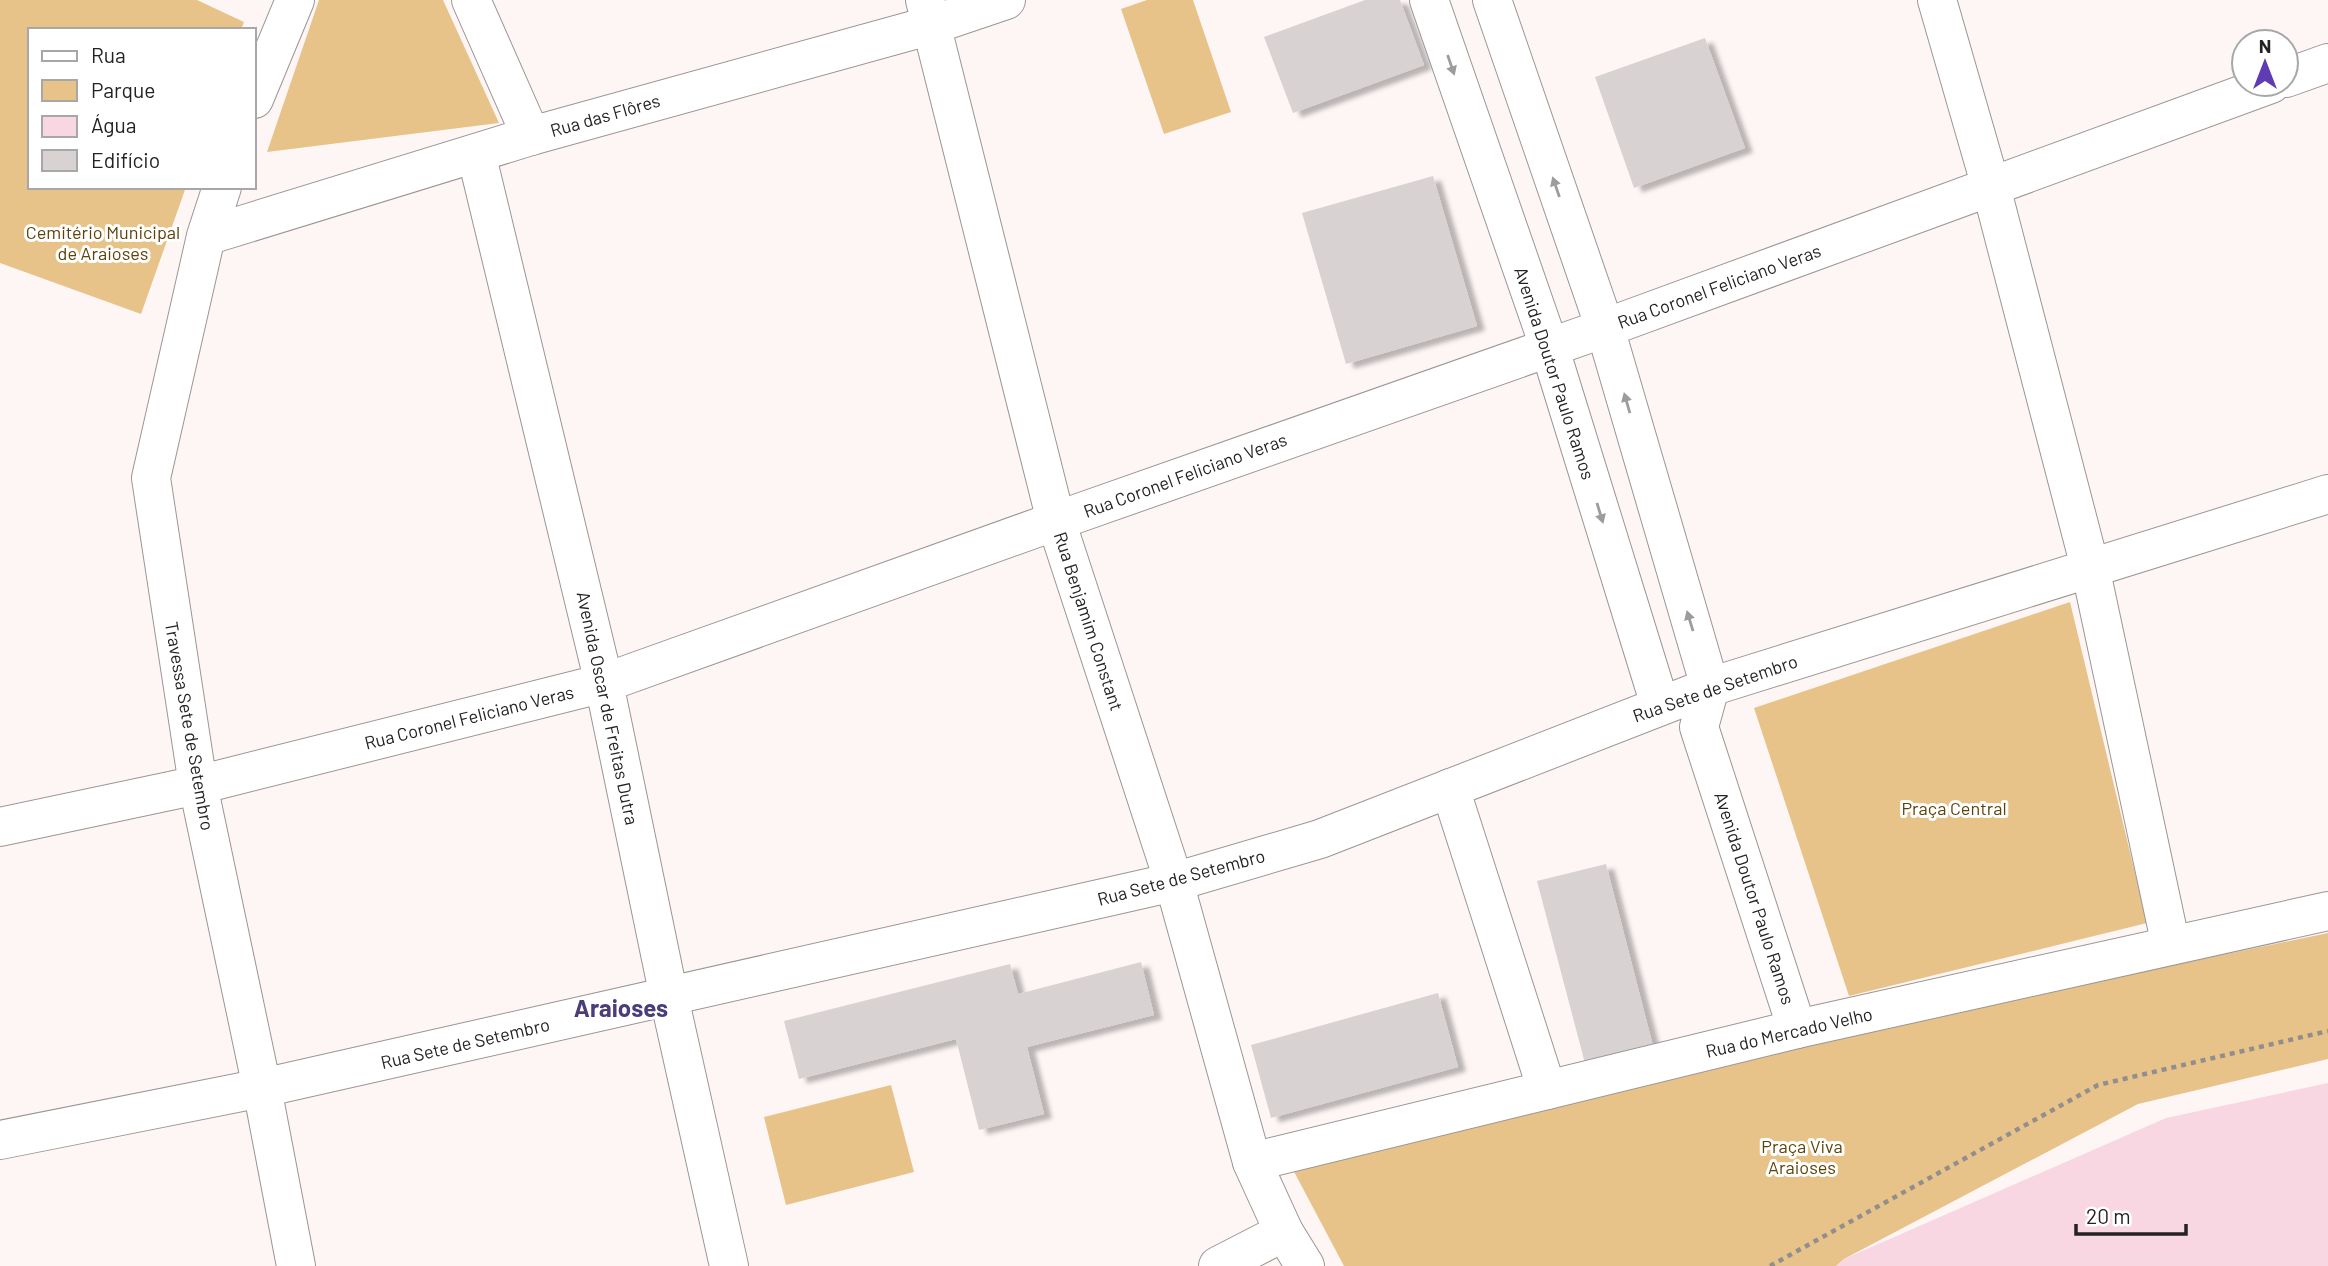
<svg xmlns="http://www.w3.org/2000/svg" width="2328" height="1266" font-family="Barlow,sans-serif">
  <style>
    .green { fill: #e7c389 }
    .water { fill: #f8d6e2 }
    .building { fill: #d8d2d2; filter: url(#shadow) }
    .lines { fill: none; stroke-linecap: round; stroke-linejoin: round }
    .minor-casing { stroke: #9b9694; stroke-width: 40 }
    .tertiary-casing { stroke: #9b9694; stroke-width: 40 }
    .primary-casing { stroke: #9b9694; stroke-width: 40 }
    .path { stroke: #928e8d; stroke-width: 4.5; stroke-dasharray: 5 5; stroke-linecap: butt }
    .minor { stroke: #fff; stroke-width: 38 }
    .tertiary { stroke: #fff; stroke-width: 38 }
    .primary { stroke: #fff; stroke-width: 38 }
    .oneway { fill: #9d9c9c }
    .labels { text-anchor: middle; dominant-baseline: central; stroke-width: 6; stroke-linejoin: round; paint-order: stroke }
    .street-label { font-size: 18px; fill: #252322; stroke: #fff }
    .park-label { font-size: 18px; fill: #5e4208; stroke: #fff }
    .district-label { font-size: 24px; font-weight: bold; fill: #4a3d7a; stroke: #fff }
  </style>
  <defs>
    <filter id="shadow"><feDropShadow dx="8" dy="4.5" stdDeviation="2" flood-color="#0004"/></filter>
  </defs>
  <rect width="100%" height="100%" fill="#fdf6f5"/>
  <path class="green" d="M0,0H197L244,22L241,30H30V187H186L141,314L0,263Z
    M319,0H443L499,123L267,152Z
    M1147,0H1193L1231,112L1164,134L1121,9Z
    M2070,602L2147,923L1849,996L1754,708Z
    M2328,933V1059L2138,1104L1844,1259L1836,1266H1344L1291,1166L1861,1030Z
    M891,1085L914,1172L786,1205L764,1117Z"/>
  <path class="water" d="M2328,1083V1266H1836L1844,1259L2166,1118Z"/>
  <path class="building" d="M1365,0H1400L1424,65L1293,113L1264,37Z
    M1705,38L1745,148L1634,188L1595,77Z
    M1433,176L1477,326L1346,364L1302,213Z
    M1606,864L1655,1054L1587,1071L1537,881Z
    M1141,962L1154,1015L1027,1047L1044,1114L979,1130L956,1039L799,1079L784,1021L1010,964L1018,994Z
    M1438,993L1458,1067L1271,1118L1251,1045Z"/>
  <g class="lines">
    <defs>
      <path id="minor" d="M925,0L1056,521L1174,882L1252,1162
        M1937,0L1991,187L2090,567L2171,946
        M2286,78L2328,63
        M254,99L295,0
        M476,153L604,683L669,997L729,1266
        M222,187L206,236L151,478L198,785L262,1088L296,1266
        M206,236L531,136L932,25L1006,0
        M1450,788L1547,1090
        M0,827L198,785L604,683L1056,521L1605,328L2271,84
        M1797,1029L2328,911
        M1284,1232L1305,1266"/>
      <path id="tertiary" d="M471,0L531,136
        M1429,0L1549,346L1660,705
        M1492,0L1605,328L1710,687L2328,494"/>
      <path id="primary" d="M0,1140L262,1088L1174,882L1320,839L1710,687
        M1218,1266L1284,1232L1252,1162L1797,1029L1699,727L1710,687"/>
    </defs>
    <use href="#minor" class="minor-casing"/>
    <use href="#tertiary" class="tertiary-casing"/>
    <use href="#primary" class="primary-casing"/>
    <path class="path" d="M1770,1266L2098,1085L2328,1031"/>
    <use href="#minor" class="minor"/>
    <use href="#tertiary" class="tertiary"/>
    <use href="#primary" class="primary"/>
  </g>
  <defs><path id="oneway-solid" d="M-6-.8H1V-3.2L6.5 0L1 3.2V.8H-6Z" transform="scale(1.75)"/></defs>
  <g class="oneway">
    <use href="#oneway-solid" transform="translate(1451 65) rotate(71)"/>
    <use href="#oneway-solid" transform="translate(1556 187) rotate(-109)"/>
    <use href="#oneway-solid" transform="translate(1627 403) rotate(-106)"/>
    <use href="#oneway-solid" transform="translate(1600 513) rotate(73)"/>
    <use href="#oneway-solid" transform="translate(1690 621) rotate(-107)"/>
  </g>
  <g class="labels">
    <g class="street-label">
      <text transform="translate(605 115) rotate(-16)">Rua das Flôres</text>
      <text transform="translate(1719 286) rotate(-20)">Rua Coronel Feliciano Veras</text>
      <text transform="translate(1555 373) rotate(72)">Avenida Doutor Paulo Ramos</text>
      <text transform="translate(1185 475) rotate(-20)">Rua Coronel Feliciano Veras</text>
      <text transform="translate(1089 621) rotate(72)">Rua Benjamim Constant</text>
      <text transform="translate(1715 688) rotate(-19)">Rua Sete de Setembro</text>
      <text transform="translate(608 708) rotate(78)">Avenida Oscar de Freitas Dutra</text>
      <text transform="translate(469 717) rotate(-14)">Rua Coronel Feliciano Veras</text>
      <text transform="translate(190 726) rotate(80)">Travessa Sete de Setembro</text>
      <text transform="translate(1181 877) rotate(-15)">Rua Sete de Setembro</text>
      <text transform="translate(1755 898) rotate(72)">Avenida Doutor Paulo Ramos</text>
      <text transform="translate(1789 1032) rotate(-13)">Rua do Mercado Velho</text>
      <text transform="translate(465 1043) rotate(-13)">Rua Sete de Setembro</text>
    </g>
    <g class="park-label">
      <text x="103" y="232">Cemitério Municipal<tspan x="103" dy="21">de Araioses</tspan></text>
      <text x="1954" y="808">Praça Central</text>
      <text x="1802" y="1146">Praça Viva<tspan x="1802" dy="21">Araioses</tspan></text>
    </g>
    <g class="district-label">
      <text x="621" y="1007">Araioses</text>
    </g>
  </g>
  <rect x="28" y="28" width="228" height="161" fill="#ffffff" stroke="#a8a7a7" stroke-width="2"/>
  <rect x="42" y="51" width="35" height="10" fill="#ffffff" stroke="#a8a7a7" stroke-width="2"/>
  <text x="91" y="63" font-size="21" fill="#252322">Rua</text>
  <rect x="42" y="80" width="35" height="21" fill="#e7c389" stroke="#a8a7a7" stroke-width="2"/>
  <text x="91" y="98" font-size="21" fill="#252322">Parque</text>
  <rect x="42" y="116" width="35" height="21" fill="#f8d6e2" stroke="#a8a7a7" stroke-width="2"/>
  <text x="91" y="133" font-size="21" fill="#252322">Água</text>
  <rect x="42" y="150" width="35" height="21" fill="#d8d2d2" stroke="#a8a7a7" stroke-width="2"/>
  <text x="91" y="168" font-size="21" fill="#252322">Edifício</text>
  <g transform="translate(2265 63)"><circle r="33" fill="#ffffff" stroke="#a8a7a7" stroke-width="2"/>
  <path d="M0-5L12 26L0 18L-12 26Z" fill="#603cb4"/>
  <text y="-10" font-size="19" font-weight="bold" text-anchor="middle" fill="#252322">N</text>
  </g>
  <path d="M2076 1224v10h110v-10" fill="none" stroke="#252322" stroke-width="3.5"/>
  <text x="2086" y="1224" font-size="21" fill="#252322" stroke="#ffffff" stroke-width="5" paint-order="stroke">20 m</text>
</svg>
